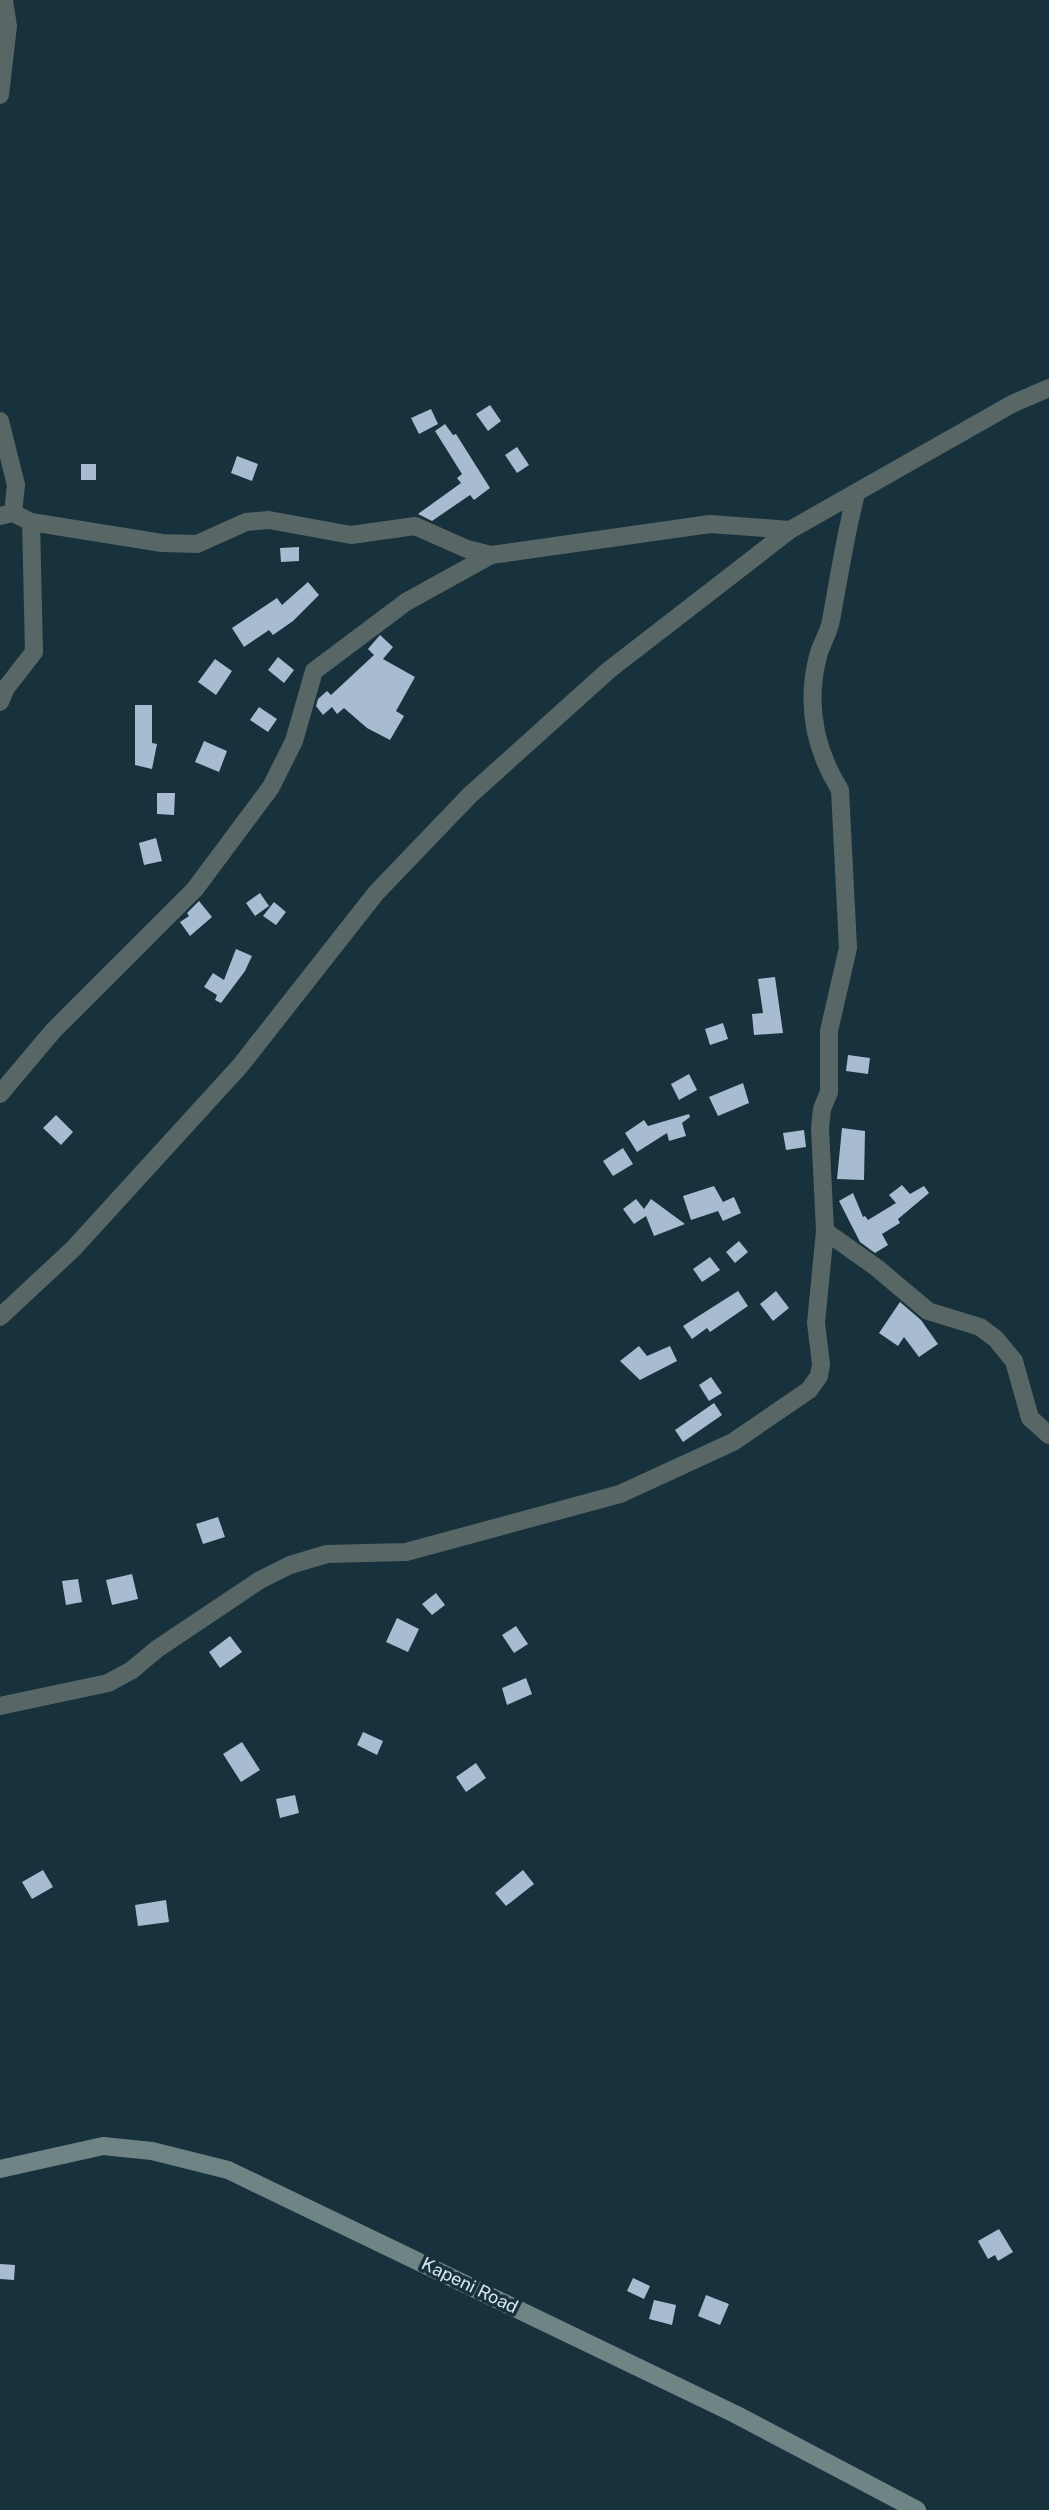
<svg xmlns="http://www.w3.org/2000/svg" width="1049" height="2510" font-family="'Public Sans',sans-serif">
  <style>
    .building { fill: #a7bcd0 }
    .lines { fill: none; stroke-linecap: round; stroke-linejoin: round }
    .street { stroke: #586666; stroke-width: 18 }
    .secondary { stroke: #6f8585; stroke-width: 18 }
    .labels { text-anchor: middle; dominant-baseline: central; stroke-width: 7; stroke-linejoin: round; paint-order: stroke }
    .street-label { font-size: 18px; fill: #d9e8ef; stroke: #17323c }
  </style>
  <rect width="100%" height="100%" fill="#17323c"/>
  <path class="building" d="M490,405L501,421L488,431L476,414Z
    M431,409L438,424L419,434L411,418Z
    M445,424L453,435L456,434L490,488L474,500L470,495L432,521L418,514L461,483L457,478L462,474L435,431Z
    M517,447L529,465L517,473L505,455Z
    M237,456L258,464L252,481L231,473Z
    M81,464H96V480H81Z
    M299,547V561L281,562L280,548Z
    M308,582L319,595L293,621L273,635L269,630L244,647L232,628L277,598L282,605Z
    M380,635L393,647L383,659L415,677L396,711L404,716L390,740L367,728L344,708L337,714L332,707L323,715L316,706L318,699L327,691L331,695L374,655L368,649Z
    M278,657L294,670L284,683L268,670Z
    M215,659L232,671L216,695L198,682Z
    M135,705H152V743L157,744L152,769L135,765Z
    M259,707L277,719L268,732L250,720Z
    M204,741L227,751L219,772L195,762Z
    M157,793H175L174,815L157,814Z
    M156,838L162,861L144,865L139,843Z
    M260,893L269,906L255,916L246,903Z
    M199,901L212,917L190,936L180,922L189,916L187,913Z
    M274,902L286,912L276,925L263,916Z
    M236,949L252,956L245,971L221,1003L215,1000L217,995L204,987L213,973L224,980Z
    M775,977L783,1033L754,1035L752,1014L763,1013L758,979Z
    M723,1023L728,1039L710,1045L705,1029Z
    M848,1055L870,1058L868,1074L846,1071Z
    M689,1074L697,1090L679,1100L671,1084Z
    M743,1083L749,1103L718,1116L709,1097Z
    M689,1114L690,1117L682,1123L686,1136L669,1141L667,1133L637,1152L625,1133L644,1120L648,1126Z
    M56,1115L73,1132L61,1145L43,1128Z
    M842,1128L865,1131L864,1180L837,1179Z
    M804,1130L806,1147L786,1150L783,1133Z
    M623,1148L633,1164L613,1176L603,1161Z
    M902,1185L910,1194L924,1186L929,1193L898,1219L900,1223L882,1234L888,1245L875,1253L860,1242L839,1201L853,1193L863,1217L865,1216L868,1220L896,1203L889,1195Z
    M714,1186L723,1202L734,1197L741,1213L723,1221L718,1211L691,1220L683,1196Z
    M636,1199L644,1209L651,1199L685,1224L654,1236L646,1216L634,1224L623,1209Z
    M739,1241L748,1252L735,1263L726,1252Z
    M710,1257L720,1270L702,1282L693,1269Z
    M738,1291L748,1306L710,1332L707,1328L692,1339L683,1326Z
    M776,1291L789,1308L773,1321L760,1304Z
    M900,1302L921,1320L938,1344L919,1357L904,1337L898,1346L879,1333Z
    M639,1346L647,1356L670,1346L677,1361L640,1380L620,1361Z
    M711,1377L722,1393L709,1401L699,1385Z
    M714,1403L722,1415L683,1442L675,1430Z
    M218,1517L225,1537L203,1544L196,1524Z
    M132,1574L138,1599L112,1605L106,1580Z
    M78,1579L82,1602L66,1605L62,1581Z
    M436,1593L445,1605L432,1615L422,1604Z
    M397,1618L419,1629L408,1652L386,1642Z
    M516,1626L528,1644L514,1653L502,1635Z
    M230,1636L242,1652L220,1668L209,1652Z
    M526,1678L532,1694L507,1705L502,1688Z
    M363,1732L383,1741L377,1755L357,1745Z
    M242,1742L260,1770L241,1782L223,1754Z
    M476,1763L486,1778L466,1792L456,1777Z
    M295,1795L299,1813L280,1818L276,1799Z
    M43,1870L53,1887L32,1899L22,1882Z
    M523,1870L534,1884L506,1906L495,1893Z
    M166,1900L169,1922L138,1926L135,1905Z
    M999,2229L1013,2252L998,2261L995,2255L988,2259L978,2241Z
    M0,2264L15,2265L14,2280L0,2279Z
    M633,2278L650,2286L644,2299L627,2291Z
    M706,2295L729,2304L720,2325L698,2316Z
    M654,2300L676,2305L672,2325L649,2319Z"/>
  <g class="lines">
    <path class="street" d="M0,95L8,26L4,0
      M0,421L16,485L13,513
      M0,516L13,513L31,522L162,543L197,544L246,522L269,520L351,535L415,526L467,549L491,555L710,524L790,530
      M0,702L6,688L34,652L31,522
      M0,1094L53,1031L195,889L271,787L294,741L314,671L406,602L491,555
      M825,1231L877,1268L928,1311L980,1327L996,1339L1014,1361L1030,1418L1049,1435
      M0,1317L73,1249L240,1066L376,893L470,795L609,670L790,530L1012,404L1049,388
      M0,1706L108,1683L132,1670L157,1649L260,1580L290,1565L327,1554L406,1552L620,1494L733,1442L809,1390L819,1376L821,1364L816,1323L825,1231L820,1128L822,1109L829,1092V1031L848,948L840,790C814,748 806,703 818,656C821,644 829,633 831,620C839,578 845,536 856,494"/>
    <path class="secondary" d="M0,2169L103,2146L152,2151L228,2170L735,2414L917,2510"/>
  </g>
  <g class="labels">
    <g class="street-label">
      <text transform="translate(470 2285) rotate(26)">Kapeni Road</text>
    </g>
  </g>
</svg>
